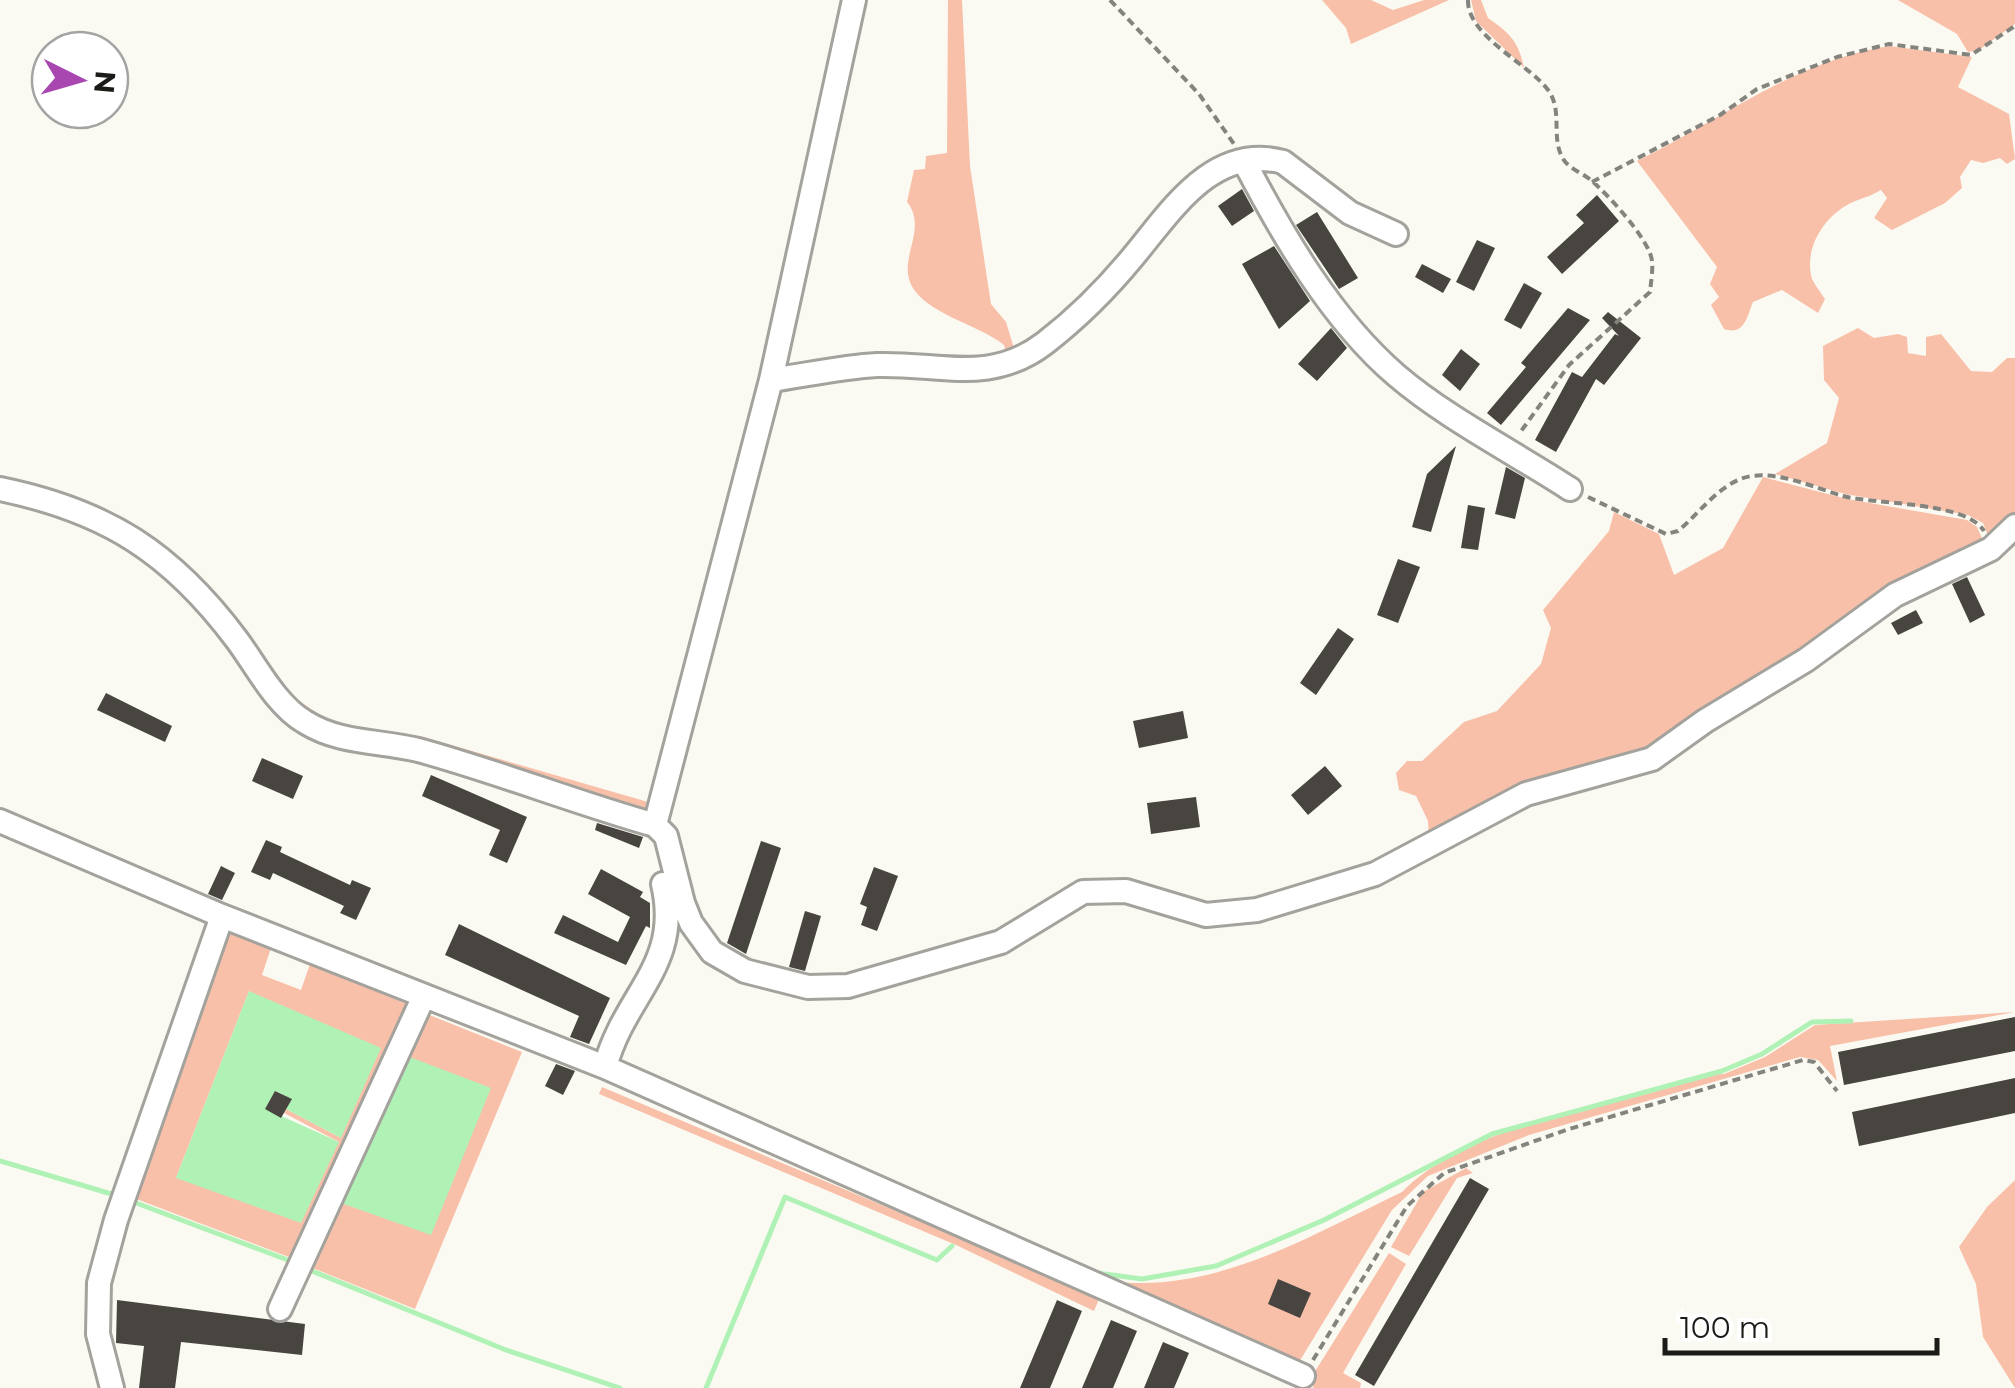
<svg xmlns="http://www.w3.org/2000/svg" width="2015" height="1388" font-family="Montserrat,sans-serif">
  <style>
    .green { fill: #f9c0a9; fill-rule: evenodd }
    .water { fill: #b0f2b6 }
    .lines { fill: none; stroke-linecap: round; stroke-linejoin: round }
    .stream { stroke: #b0f2b6; stroke-width: 5 }
    .building { fill: #48443f }
    .minor-casing { stroke: #a4a29c; stroke-width: 28 }
    .path { stroke: #84847f; stroke-width: 4; stroke-dasharray: 8 5; stroke-linecap: butt }
    .minor { stroke: #fff; stroke-width: 22 }
  </style>
  <rect width="100%" height="100%" fill="#fbfaf2"/>
  <path class="green" d="M948,0H962L970,166L991,304L1006,322L1014,348L1008,361L1004,345C979,325 934,316 915,291C893,262 930,231 907,202L914,170L925,169L926,156L947,153Z
    M1322,0H1371L1393,10L1424,0H1449L1351,44L1346,28Z
    M1471,0H1481L1488,18C1509,33 1519,41 1524,68L1476,21Z
    M1898,0H2015V24L1979,50L1968,52L1957,34Z
    M1889,46L1972,57L1958,87L2009,114L2015,159L2007,164L2000,158L1983,163L1971,160L1960,177L1962,188L1945,203L1892,230L1874,218L1887,198L1881,190C1871,196 1863,198 1853,202C1826,214 1803,247 1812,279C1815,285 1821,293 1825,299L1818,313L1782,290L1753,302C1747,316 1745,336 1724,329L1711,305L1719,297L1710,284L1717,267L1637,161C1721,120 1794,61 1889,46Z
    M1858,328L1874,338L1898,334L1907,337L1908,353L1926,356V337L1941,334L1971,371L1992,372L2007,358H2015V518L1990,541L1983,523L1968,515L1845,494L1775,474L1827,443L1839,398L1824,380L1823,346Z
    M1763,477L1847,499L1967,520L1977,527L1985,545L1670,740L1429,840L1428,821L1416,796L1399,790L1396,773L1407,761H1422L1464,722L1497,711L1541,664L1551,628L1543,610L1609,531L1614,512L1659,534L1674,575L1723,548Z
    M174,558L234,619L287,693L332,723L370,733L420,736L655,804L652,816L308,718Z
    M228,930L271,948L262,975L301,990L310,964L412,1006L294,1259L131,1197ZM249,991L341,1138L286,1109L284,1113L339,1142L176,1178Z
    M422,1012L522,1052L415,1309L305,1265Z
    M2015,1012L1830,1046L1837,1081L1818,1060L1800,1057L1529,1135L1428,1176L1392,1210L1299,1362L1109,1281C1214,1295 1311,1235 1402,1192C1466,1126 1615,1102 1703,1075L1724,1074L1765,1057L1815,1025Z
    M602,1087L1100,1297L1094,1311L956,1245L599,1094Z
    M1466,1168L1473,1173L1457,1178L1409,1256L1391,1247L1423,1192Z
    M2015,1180V1388L1983,1337L1976,1284L1959,1247L1987,1207Z
    M1389,1253L1406,1264L1343,1373L1361,1383L1360,1388H1313L1314,1373Z"/>
  <path class="water" d="M249,991L381,1048L341,1138L286,1109L291,1099L276,1091L266,1109L339,1142L301,1223L176,1178Z
    M407,1056L491,1088L431,1235L341,1203Z"/>
  <g class="lines">
    <path class="stream" d="M0,1161L115,1195
      M131,1201L293,1262
      M307,1269L506,1350L620,1388
      M1097,1273L1142,1279L1216,1266L1324,1220L1492,1134L1722,1071L1762,1054L1812,1022L1851,1021
      M706,1388L785,1197L937,1260L952,1246"/>
  </g>
  <path class="building" d="M1242,189L1254,211L1232,226L1218,206Z
    M1597,195L1619,221L1562,274L1547,257L1584,223L1576,215Z
    M1317,212L1358,278L1339,289L1296,225Z
    M1477,240L1495,248L1474,291L1456,282Z
    M1274,246L1310,301L1279,329L1242,264Z
    M1422,264L1451,279L1443,293L1415,277Z
    M1524,283L1542,293L1521,329L1504,320Z
    M1568,308L1590,320L1501,425L1487,413L1526,367L1521,363Z
    M1608,312L1641,338L1604,385L1596,379L1556,452L1535,440L1572,372L1582,377L1615,334L1619,336L1602,318Z
    M1331,328L1347,348L1317,381L1298,364Z
    M1461,349L1480,364L1460,391L1442,375Z
    M1456,446L1431,532L1412,527L1427,474Z
    M1506,467L1525,478L1515,519L1495,514Z
    M1468,505L1485,508L1478,550L1461,548Z
    M1398,559L1420,567L1398,623L1377,615Z
    M1967,577L1985,615L1970,623L1952,584Z
    M1916,610L1923,623L1898,635L1891,623Z
    M1338,628L1354,639L1316,695L1300,683Z
    M106,693L172,726L165,742L97,710Z
    M1183,711L1188,738L1139,748L1133,721Z
    M262,758L303,776L293,799L252,781Z
    M1325,766L1342,786L1308,815L1291,795Z
    M431,775L527,817L507,863L489,855L500,830L422,796Z
    M1196,797L1200,827L1151,834L1147,803Z
    M597,823L643,837L639,848L595,830Z
    M266,840L282,847L280,852L350,885L352,880L371,888L356,920L340,913L344,906L273,873L270,880L251,872Z
    M761,841L781,848L746,954L727,943Z
    M221,866L235,873L222,900L208,894Z
    M874,867L898,876L877,931L861,925L867,907L860,904Z
    M601,869L643,892L640,897L650,903V928L646,926L626,965L554,933L563,915L618,942L630,917L588,894Z
    M805,911L821,916L805,971L789,967Z
    M459,924L610,998L589,1044L570,1037L579,1016L445,955Z
    M2015,1017V1051L1844,1085L1838,1052Z
    M556,1064L575,1071L563,1095L545,1086Z
    M2015,1078V1113L1859,1146L1852,1112Z
    M275,1091L292,1099L281,1118L265,1109Z
    M1470,1178L1489,1189L1374,1386L1355,1375Z
    M1278,1279L1311,1293L1300,1318L1268,1304Z
    M117,1300L305,1324L302,1355L181,1342L175,1388H139L144,1346L116,1343Z
    M1057,1300L1082,1311L1050,1388H1020Z
    M1111,1320L1137,1331L1113,1388H1082Z
    M1163,1342L1189,1353L1174,1388H1144Z"/>
  <g class="lines">
    <defs>
      <path id="minor" d="M1245,163C1283,236 1332,320 1396,375C1446,418 1515,453 1570,489
        M771,380C806,375 841,367 877,365C941,363 990,385 1045,343C1076,319 1108,287 1132,258C1170,213 1212,143 1283,162L1350,213L1396,234
        M0,489C107,511 172,553 237,640C257,667 276,705 305,722C342,745 382,740 422,751C501,773 577,803 655,825L666,836L683,903L691,923L712,952L745,971L808,987L848,986L1001,942L1083,892L1126,891L1206,915L1257,910L1375,874L1526,794L1652,759L1705,721L1806,660L1895,595L1991,549L2015,526
        M0,821L222,916L605,1067L1303,1376
        M655,825L771,380L854,0
        M605,1067C625,993 682,965 663,884
        M280,1309L424,996
        M112,1388L98,1334L99,1283L116,1220L222,916"/>
    </defs>
    <use href="#minor" class="minor-casing"/>
    <path class="path" d="M1110,0L1199,94L1234,144
      M1468,0C1467,36 1529,64 1548,90C1563,110 1551,136 1562,157C1567,168 1583,173 1592,181C1608,195 1650,240 1652,261C1653,270 1651,282 1650,292L1569,365L1519,434
      M1592,182L1720,115L1757,89L1837,57L1889,44L1971,55L2015,26
      M1588,497L1666,534L1678,531C1700,513 1722,480 1752,476C1782,472 1815,488 1843,496C1876,505 1966,501 1984,531
      M1313,1360L1407,1206L1444,1173L1569,1129L1803,1060L1814,1062L1837,1091"/>
    <use href="#minor" class="minor"/>
  </g>
  <g transform="translate(80 80) rotate(95)"><circle r="48" fill="#ffffff" stroke="#a4a4a3" stroke-width="2.5"/>
  <path d="M0-8L18 38L0 25L-18 38Z" fill="#a747af"/>
  <text y="-15" font-size="28" font-weight="bold" text-anchor="middle" fill="#1b1b18">N</text>
  </g>
  <path d="M1665 1338v15h272v-15" fill="none" stroke="#1b1b18" stroke-width="5"/>
  <text x="1680" y="1338" font-size="30" fill="#1b1b18" stroke="#ffffff" stroke-width="8" paint-order="stroke">100 m</text>
</svg>
